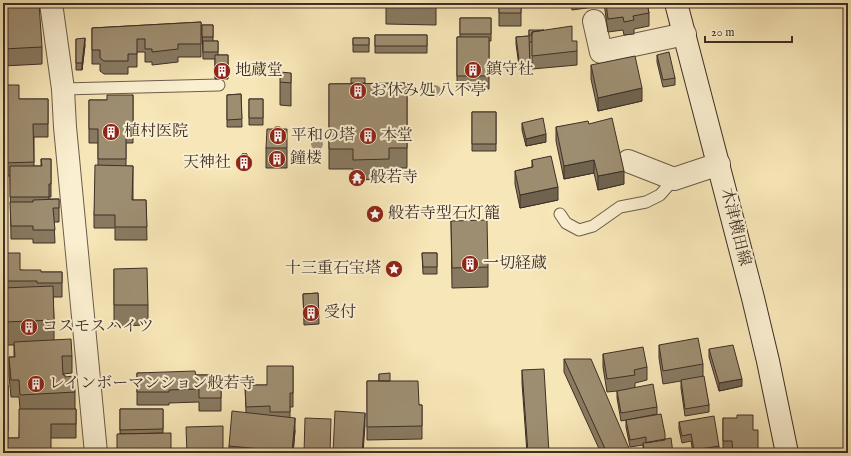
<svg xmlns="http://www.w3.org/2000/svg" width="851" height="456" font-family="'IM FELL English','Noto Serif JP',serif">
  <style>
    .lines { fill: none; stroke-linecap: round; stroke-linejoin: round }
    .service-casing { stroke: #6c5d4a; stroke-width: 13 }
    .minor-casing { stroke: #6c5d4a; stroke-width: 24 }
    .secondary-casing { stroke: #3e2f26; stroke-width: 24 }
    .service { stroke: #faefd0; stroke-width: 11 }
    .minor { stroke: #faefd0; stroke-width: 22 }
    .secondary { stroke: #faefd0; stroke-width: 22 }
    .tree { fill: #a29274 }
    .wall { fill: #887a61; stroke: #3e2f26 }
    .shaded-wall { fill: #6f634f; stroke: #3e2f26 }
    .building { fill: #9e8e71; stroke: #3e2f26 }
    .labels { text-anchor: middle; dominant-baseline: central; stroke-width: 4; stroke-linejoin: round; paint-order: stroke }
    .poi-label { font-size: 16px; fill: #3e2f26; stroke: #faefd0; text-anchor: start }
    .street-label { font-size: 16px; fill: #3e2f26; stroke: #faefd0 }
  </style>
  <rect width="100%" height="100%" fill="#f7e6b7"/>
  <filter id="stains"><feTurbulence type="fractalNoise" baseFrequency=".005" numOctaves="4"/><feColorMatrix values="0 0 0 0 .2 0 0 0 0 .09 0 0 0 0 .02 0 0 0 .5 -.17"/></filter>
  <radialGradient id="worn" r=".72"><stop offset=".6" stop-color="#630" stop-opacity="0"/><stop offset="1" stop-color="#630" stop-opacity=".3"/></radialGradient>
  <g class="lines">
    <defs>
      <path id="service" d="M63,89L219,85
        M560,214L566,223L579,230L593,226L620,207L646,202L660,195L674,179"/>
      <path id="minor" d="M51,3L63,89L65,127L96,453
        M594,21L601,52L685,34
        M628,161L674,179L719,164"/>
      <path id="secondary" d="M676,3L753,298L768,361L787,453"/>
    </defs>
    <use href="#service" class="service-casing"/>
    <use href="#minor" class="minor-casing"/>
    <use href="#secondary" class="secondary-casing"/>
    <use href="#service" class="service"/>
    <use href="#minor" class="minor"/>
    <use href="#secondary" class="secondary"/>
  </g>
  <g class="tree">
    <circle cx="435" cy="91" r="6"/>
    <circle cx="317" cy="144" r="6"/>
  </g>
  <path class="wall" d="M3,3L42,47V64L3,66Z
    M386,3H436V25L386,24Z
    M499,3H521V26H499Z
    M571,3H601V6L572,10Z
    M604,3H647L649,13V26L634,29V34L624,35L623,30L608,32Z
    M460,18H491V41H489V89H457V37H460Z
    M201,22V57H178V62L152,65V62H145V52H137V67H128V74H104L100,71V64H92V28Z
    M202,25H213V41H218V55H228V79H215V59H203Z
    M529,30L572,41L577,51V65L532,69V42H530V74H520L516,44V37L529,36Z
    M375,35H427V53H375Z
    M353,38H369V52H353Z
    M76,39L85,45L82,70H76Z
    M657,55L675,78V85L663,87L657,62Z
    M591,65L642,101L598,111L591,79Z
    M291,73V106L280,105V82Z
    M407,83V168H389V179L353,180V169H329V84Z
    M3,85L19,99H48V137H34V166H41V159H51V197H49V199H59V222H54L55,243H33V239H11L10,176H3Z
    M241,94L242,127H227V95Z
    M133,95V143H126V166H133V200H146L147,240H115V228H94V215L98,165V143H89V100H107Z
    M249,99H263V125H249Z
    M472,112H496V151H472Z
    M522,123L546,142L526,146L522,130Z
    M589,124L624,184L598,190L594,173L564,179L556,141V127Z
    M280,129L287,149V168H266V148Z
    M242,154H247V166H242Z
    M532,160L558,200L520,208L515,184V171L532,167Z
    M451,221L488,267V287L452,288Z
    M3,253L20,270L41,272H62V297H53L54,320V340L72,356V373L63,374V375L75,392V409H76V438H51L3,453V385H8V438H19L20,409L19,397H11L9,375V357H14V345H5L3,294Z
    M422,253H437V274H423Z
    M114,269L148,305V325L114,326Z
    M318,293L319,324L304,325L303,294Z
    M659,345L703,364V376L709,405V412L685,416L681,388V381L663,384L659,358Z
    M709,349L742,386L719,391L709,357Z
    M603,354L647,367V380L635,383V388L657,407V414L621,421L617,398V391L607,392L603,367Z
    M564,359L631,453H601L564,372Z
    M293,366V407H290V417L295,431L293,453H229V446L246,412L245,385H267Z
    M522,370L549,453H527L522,383Z
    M137,373L196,375H221V411H199V402L169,403V405H137Z
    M379,374L390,381L419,405H422V439L367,440V381H379Z
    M120,409H163V433L120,434Z
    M723,418L753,430L758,453H761H723Z
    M626,420L665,440L673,453H643V445L630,447L626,427Z
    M679,422L719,446V452L723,453H693L691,441L682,443L679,429Z"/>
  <path class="shaded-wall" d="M85,38V45L82,70V63Z
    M642,88V101L598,111V98Z
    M546,134V142L526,146V139Z
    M594,160V173L564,179V166Z
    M624,171V184L598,190V176Z
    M558,187V200L520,208V195Z
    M742,379V386L719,391V383Z
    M365,413V426L363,453H362Z
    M295,418V431L293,453H292Z"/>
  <path class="building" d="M3,3H39L42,47L3,49Z
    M386,3H436V5L386,4Z
    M499,3H521V13H499Z
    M606,3H647L649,13L633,16L634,20L624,22L623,17L608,19Z
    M460,18H491V34H460Z
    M201,22V44H178V49L152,52V49H145V39H137V54H128V61H104L100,58V50H92V28Z
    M202,25H213V37H202Z
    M572,26V41H577V51L532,56V32Z
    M529,30H544L532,32V35H529Z
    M375,35H427V46H375Z
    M529,36L530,67H520L516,37Z
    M457,37H489V76H457Z
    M85,38L82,63H76V39Z
    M353,38H369V45H353Z
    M203,41H218V52H203Z
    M669,52L675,78L663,80L657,55Z
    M215,55H228V72L215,71Z
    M635,56L642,88L598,98L591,65Z
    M280,72L291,73V83L280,82Z
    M351,78H365V83H351Z
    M407,83V148H389V159L353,160V149H329V84Z
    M3,85H19V99H48V124H33L34,162L3,163Z
    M241,94L242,119L227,120V95Z
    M107,95H133V129H126V159H98V129H89V100H107Z
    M249,99H263V118H249Z
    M472,112H496V144H472Z
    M543,118L546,134L526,139L522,123Z
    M612,118L624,171L598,176L594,160L564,166L556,127L588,121L589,124Z
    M275,127H280V129H275Z
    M267,129H287V148H266Z
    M242,154H247V159H242Z
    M551,156L558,187L520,195L515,171L533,167L532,160Z
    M41,159H51V184H49V197H10V166H42Z
    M95,165L133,166L132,200H146L147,227H115V215H94Z
    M59,199V208H53L55,230H33V226H11L10,202H33V200Z
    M487,220L488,267L452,268L451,221Z
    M3,253H20V270H41V272H62V283H37V281H3Z
    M422,253H437V267H423Z
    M147,268L148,305H114V269Z
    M53,286L54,320L5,322L3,288Z
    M318,293L319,317L304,318L303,294Z
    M698,338L703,364L663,371L659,345Z
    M71,339L72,356H62L63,375H65V377L74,376L75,392L20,395L19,380H11L9,357H15L14,342Z
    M733,345L742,379L719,383L709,349Z
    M643,347L647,367L634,370L635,375L607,379L603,354Z
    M564,359H591L631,453H607Z
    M267,366H293V393H290V412H270V406L246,407L245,385H267Z
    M544,369L549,453H528L522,370Z
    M195,371L196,375H221V398H199V389L169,390V392H137V373Z
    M390,373V381H379V374Z
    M704,376L709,405L685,409L681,380Z
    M367,381H418L419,405H422V426L367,427Z
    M653,384L657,407L621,413L617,391Z
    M3,385H8V431H3Z
    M19,409H76V424H51V453H3V438H19Z
    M120,409H163V429L120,430Z
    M232,411L295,418L292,452L229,446Z
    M335,411L365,413L362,453H333Z
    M661,414L665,434V440L646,443V437L630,440L626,420Z
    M737,415H753V430H758V453H761H733L732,441H723V418H737Z
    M714,416L719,446L694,450L691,434L682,436L679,422Z
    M305,418L331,419L330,453H304Z
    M223,426V453H187L186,427Z
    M171,433V453H117V434Z
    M671,438L673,453H645L643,443Z
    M722,451L723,453H712Z"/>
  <defs>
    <symbol id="building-disc" viewBox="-11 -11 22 22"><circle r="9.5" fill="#8f2418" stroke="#faefd0"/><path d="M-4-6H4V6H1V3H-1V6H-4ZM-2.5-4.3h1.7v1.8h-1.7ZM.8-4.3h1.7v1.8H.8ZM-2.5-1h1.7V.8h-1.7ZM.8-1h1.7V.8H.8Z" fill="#fff"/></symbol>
    <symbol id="temple-disc" viewBox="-11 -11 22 22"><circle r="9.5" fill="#8f2418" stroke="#faefd0"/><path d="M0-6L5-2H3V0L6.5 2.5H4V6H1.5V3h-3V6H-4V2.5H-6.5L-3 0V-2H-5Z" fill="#fff"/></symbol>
    <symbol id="sight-disc" viewBox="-11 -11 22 22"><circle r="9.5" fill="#8f2418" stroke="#faefd0"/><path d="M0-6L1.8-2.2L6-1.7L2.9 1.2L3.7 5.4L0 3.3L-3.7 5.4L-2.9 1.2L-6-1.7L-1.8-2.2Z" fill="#fff"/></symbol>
  </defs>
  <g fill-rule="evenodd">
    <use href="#building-disc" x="463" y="60" width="20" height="20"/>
    <use href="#building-disc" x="212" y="61" width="20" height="20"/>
    <use href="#building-disc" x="348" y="81" width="20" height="20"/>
    <use href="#building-disc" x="101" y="122" width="20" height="20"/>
    <use href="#building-disc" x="268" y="126" width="20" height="20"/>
    <use href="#building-disc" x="358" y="126" width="20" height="20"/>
    <use href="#building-disc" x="267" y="149" width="20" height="20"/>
    <use href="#building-disc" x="234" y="153" width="20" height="20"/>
    <use href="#temple-disc" x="347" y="168" width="20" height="20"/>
    <use href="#sight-disc" x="365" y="204" width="20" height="20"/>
    <use href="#building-disc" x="460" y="254" width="20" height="20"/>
    <use href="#sight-disc" x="384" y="259" width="20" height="20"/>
    <use href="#building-disc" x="301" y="303" width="20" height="20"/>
    <use href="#building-disc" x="19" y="317" width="20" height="20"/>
    <use href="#building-disc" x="26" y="374" width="20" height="20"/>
  </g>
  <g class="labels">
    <g class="poi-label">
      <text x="486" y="70">鎮守社</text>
      <text x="235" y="71">地蔵堂</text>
      <text x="371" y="91">お休み処 八不亭</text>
      <text x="124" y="132">植村医院</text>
      <text x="291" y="136">平和の塔</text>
      <text x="381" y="136">本堂</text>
      <text x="290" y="159">鐘楼</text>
      <text x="231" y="163" text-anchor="end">天神社</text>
      <text x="370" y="178">般若寺</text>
      <text x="388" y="214">般若寺型石灯籠</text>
      <text x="483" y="264">一切経蔵</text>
      <text x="381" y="269" text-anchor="end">十三重石宝塔</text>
      <text x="324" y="313">受付</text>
      <text x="42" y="327">コスモスハイツ</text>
      <text x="49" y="384">レインボーマンション般若寺</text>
    </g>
    <g class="street-label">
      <text transform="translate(735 227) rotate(76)">木津横田線</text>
    </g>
  </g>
  <rect width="851" height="456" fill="none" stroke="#f7e6b7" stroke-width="16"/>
  <rect x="4" y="4" width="843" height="448" fill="none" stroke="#3e2f26" stroke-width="2"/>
  <rect x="8" y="8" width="835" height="440" fill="none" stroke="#3e2f26"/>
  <path d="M705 36v6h87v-6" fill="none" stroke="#3e2f26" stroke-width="2"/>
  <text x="711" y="36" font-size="12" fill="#3e2f26" stroke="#faefd0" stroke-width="3" paint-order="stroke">20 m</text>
  <rect width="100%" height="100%" filter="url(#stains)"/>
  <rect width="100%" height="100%" fill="url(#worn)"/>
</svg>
